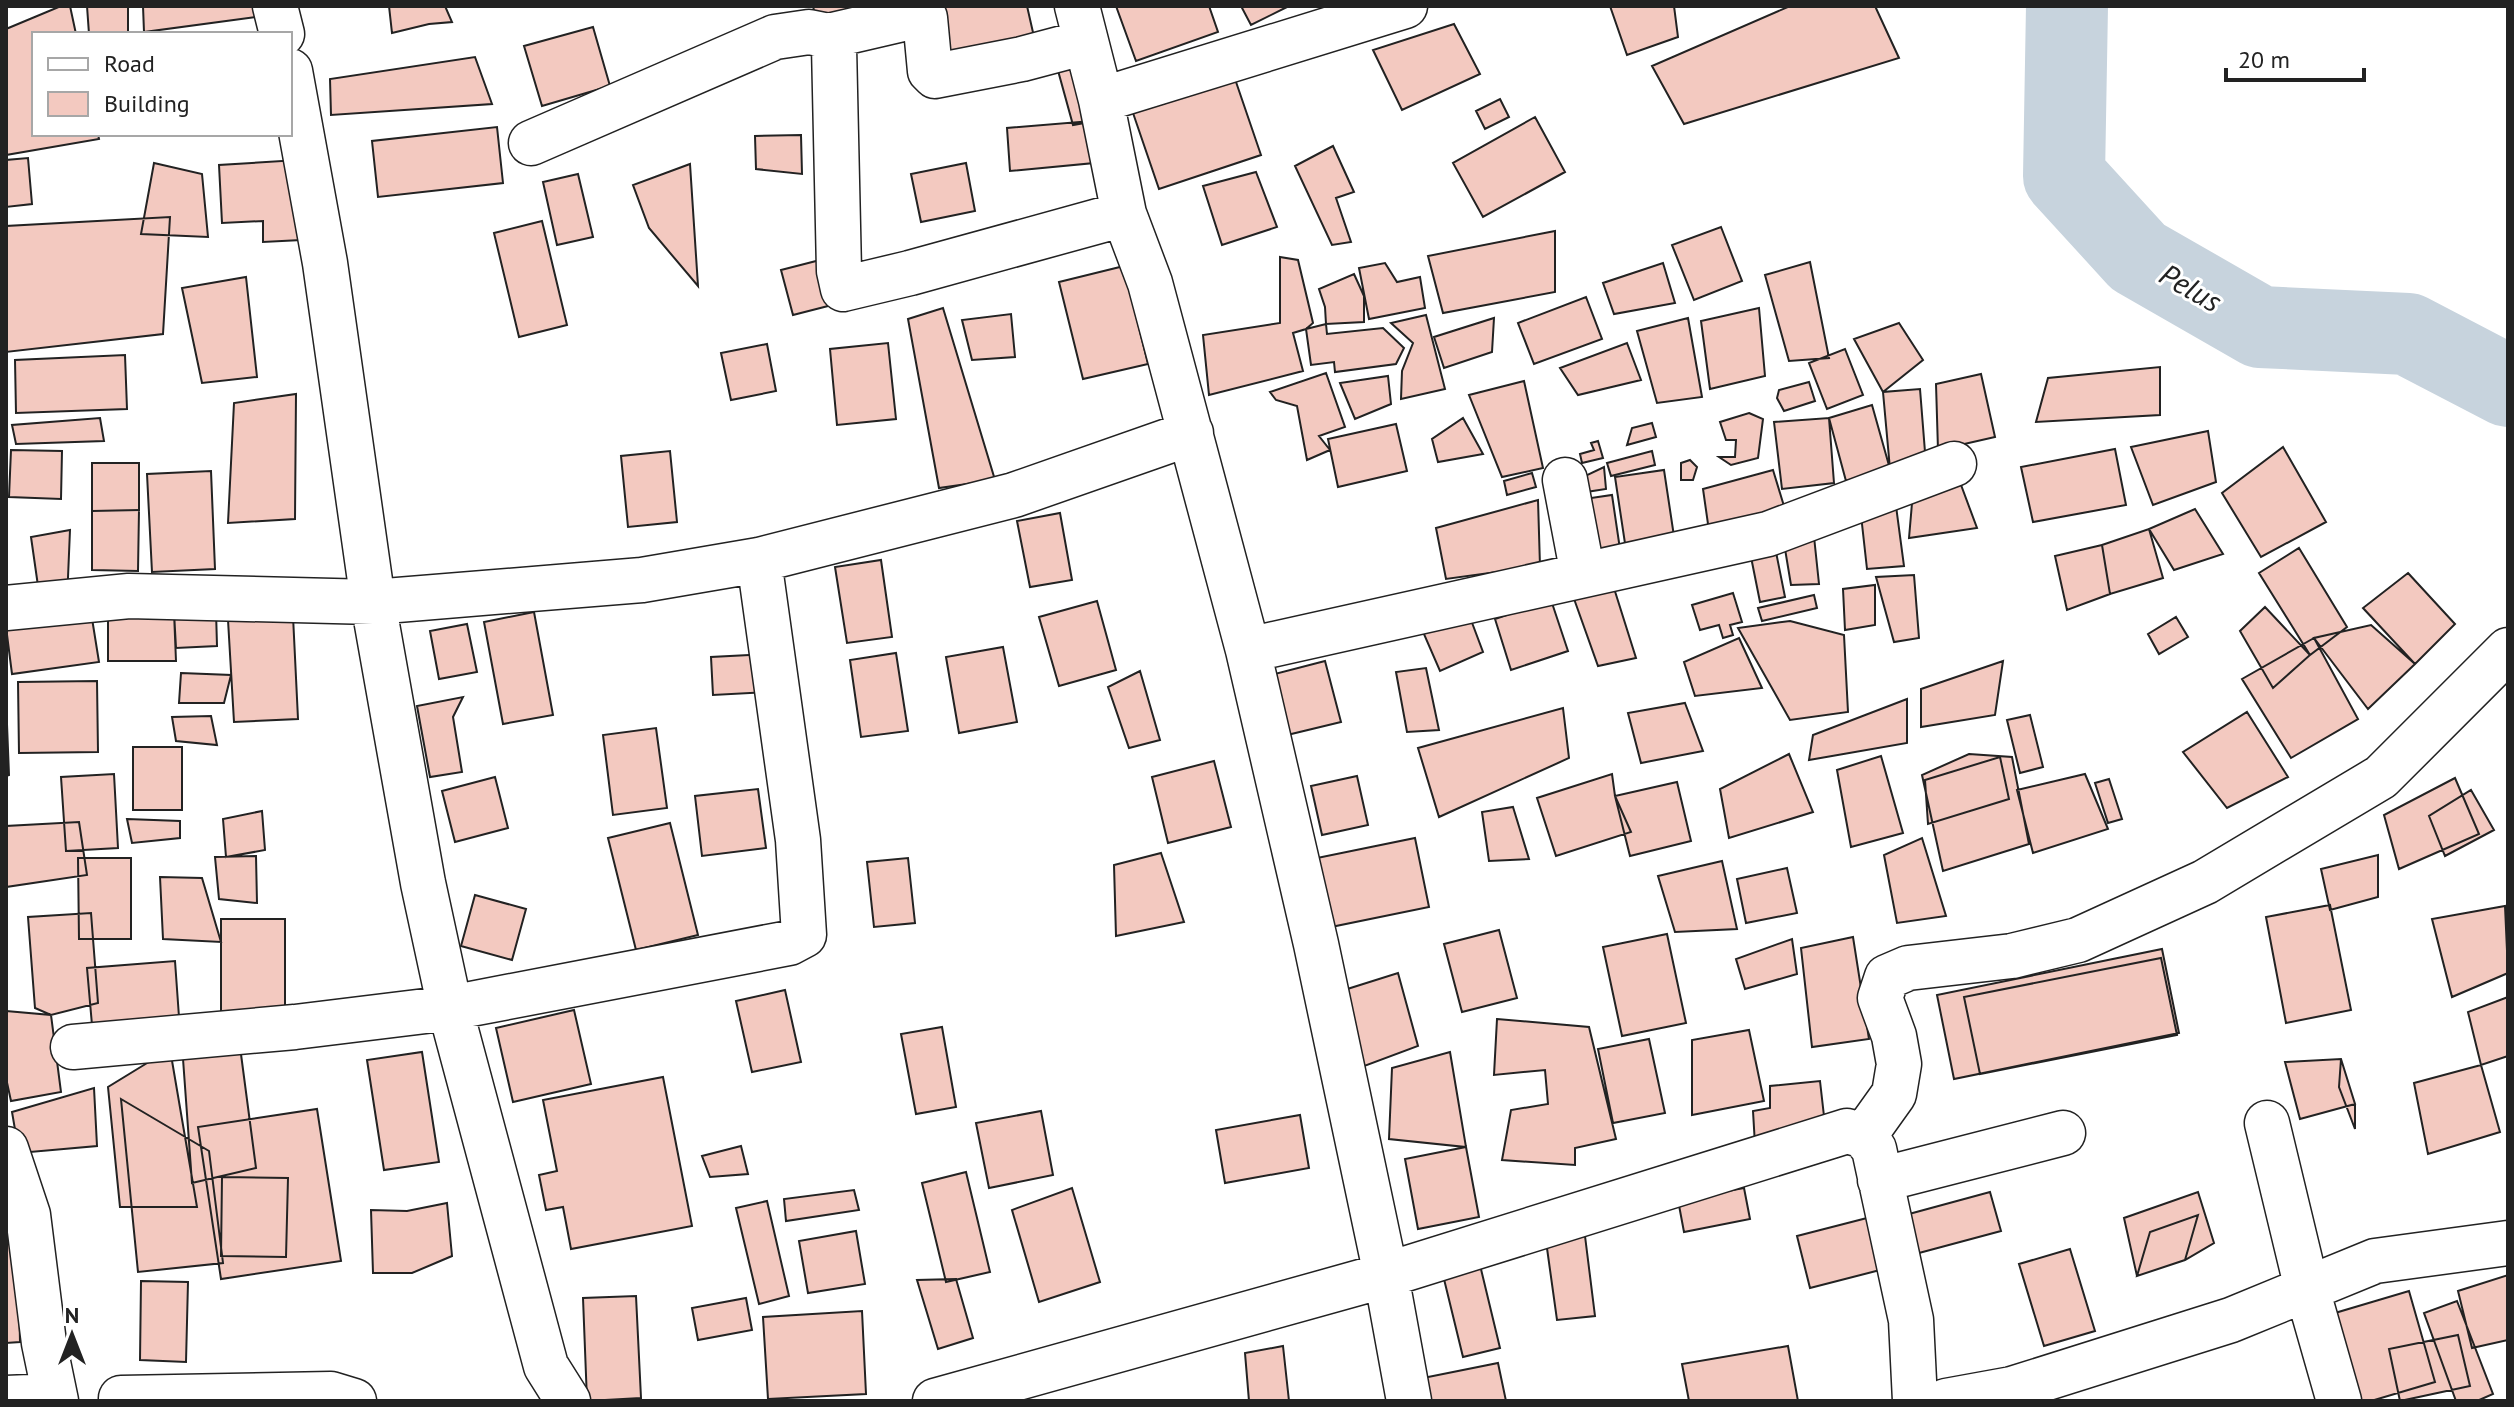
<svg xmlns="http://www.w3.org/2000/svg" width="2514" height="1407" font-family="'PT Sans',sans-serif">
  <style>
    .lines { fill: none; stroke-linecap: round; stroke-linejoin: round }
    .river { stroke: #c7d3dd; stroke-width: 82 }
    .building { fill: #f3c9c0; stroke: #222; stroke-width: 2 }
    .minor-casing { stroke: #222; stroke-width: 47 }
    .minor { stroke: #fff; stroke-width: 44 }
    .labels { text-anchor: middle; dominant-baseline: central; stroke-width: 6; stroke-linejoin: round; paint-order: stroke }
    .water-label { font-size: 30px; font-style: italic; fill: #222; stroke: #fff }
  </style>
  <rect width="100%" height="100%" fill="#fff"/>
  <g class="lines">
    <path class="river" d="M2067,6L2064,176L2138,257L2260,327L2408,334L2508,386"/>
  </g>
  <path class="building" d="M61,6H70L76,34H34V134H98L99,139L6,155V29Z
    M87,6H128V34H89Z
    M143,6H254L256,17L144,32Z
    M389,6H445L452,22L429,24L392,33Z
    M813,6H870L818,29Z
    M934,6H1027L1037,50L948,70Z
    M1116,6H1209L1218,32L1136,61Z
    M1241,6H1289L1251,25Z
    M1610,6H1674L1678,37L1627,55Z
    M1790,6H1875L1899,58L1684,124L1652,66Z
    M1454,24L1480,74L1402,110L1373,50Z
    M593,27L610,86L542,106L524,46Z
    M1078,53L1096,121L1073,125L1054,56Z
    M475,57L492,104L331,115L330,79Z
    M1235,79L1261,155L1159,189L1133,113Z
    M1500,99L1509,117L1485,129L1476,111Z
    M1535,117L1565,172L1483,217L1453,163Z
    M1091,121L1094,163L1010,171L1007,128Z
    M497,127L503,183L378,197L372,141Z
    M801,135L802,174L756,169L755,136Z
    M1333,146L1354,192L1336,198L1351,242L1332,245L1295,166Z
    M28,158L32,204L6,207V160Z
    M298,160L301,240L263,242V221L222,223L219,165Z
    M154,163L202,174L208,237L141,234Z
    M966,163L975,211L921,222L911,174Z
    M690,164L698,286L649,228L633,185Z
    M1256,172L1277,227L1222,245L1203,186Z
    M578,174L593,237L557,245L543,182Z
    M170,217L163,334L6,352V226Z
    M542,221L567,325L519,337L494,233Z
    M1721,227L1742,281L1694,300L1672,245Z
    M1555,231V292L1443,313L1428,256Z
    M1280,257L1298,260L1313,323L1306,329L1293,333L1303,371L1209,395L1203,335L1280,323Z
    M820,260L832,305L793,315L781,270Z
    M1810,262L1829,358L1789,361L1765,275Z
    M1385,263L1397,282L1420,277L1425,308L1369,319L1359,268Z
    M1663,263L1675,303L1614,314L1603,283Z
    M1124,266L1148,364L1083,379L1059,282Z
    M1354,274L1364,296V322L1326,324L1325,307L1319,289Z
    M246,277L257,377L202,383L182,288Z
    M1586,297L1602,339L1534,364L1518,323Z
    M943,308L995,480L939,488L908,319Z
    M1759,308L1765,376L1710,389L1701,321Z
    M1011,314L1015,357L972,360L962,320Z
    M1426,315L1445,389L1401,399L1402,371L1413,343L1391,323Z
    M1494,318L1492,352L1444,368L1434,337Z
    M1688,318L1702,397L1657,403L1637,331Z
    M1899,323L1923,360L1883,392L1854,339Z
    M1326,324L1327,334L1383,328L1404,348L1396,364L1335,372L1334,362L1311,365L1306,329Z
    M888,343L896,419L837,425L830,349Z
    M1627,343L1641,380L1578,395L1560,368Z
    M767,344L776,391L731,400L721,353Z
    M1845,349L1863,395L1827,409L1809,363Z
    M125,355L127,409L16,413L15,360Z
    M2160,367V415L2036,422L2048,378Z
    M1326,373L1345,427L1319,436L1330,450L1307,460L1297,406L1276,400L1270,392Z
    M1981,374L1995,437L1938,450L1936,384Z
    M1388,376L1391,404L1355,419L1340,383Z
    M1524,381L1543,468L1502,477L1469,395Z
    M1809,382L1815,401L1784,411L1777,398L1779,390Z
    M1920,389L1925,452L1890,469L1883,392Z
    M296,394L295,519L228,523L234,403Z
    M1872,405L1890,469L1846,481L1829,418Z
    M1749,413L1763,419L1758,458L1731,465L1719,457H1735L1736,440H1726L1720,422Z
    M100,418L104,441L16,444L12,425Z
    M1463,418L1483,454L1438,462L1432,439Z
    M1829,418L1834,483L1782,489L1774,422Z
    M1652,423L1656,437L1627,445L1632,428Z
    M1396,424L1407,471L1338,487L1328,439Z
    M2208,431L2216,482L2153,505L2131,447Z
    M1598,441L1603,458L1582,463L1580,454L1594,450L1591,443Z
    M2283,447L2326,522L2261,557L2222,493Z
    M2115,449L2126,505L2033,522L2021,467Z
    M11,450L62,451L61,499L9,497Z
    M670,451L677,522L628,527L621,456Z
    M1652,451L1655,465L1611,476L1607,463Z
    M1690,460L1697,467L1693,480H1681V463Z
    M92,463H139V510L92,511Z
    M1954,466L1977,528L1909,538L1914,480Z
    M1604,467L1606,489L1586,492L1585,476Z
    M1664,470L1675,543L1626,550L1615,477Z
    M1773,470L1787,516L1710,538L1703,489Z
    M211,471L215,569L152,572L147,474Z
    M1532,473L1536,487L1507,495L1504,481Z
    M1612,495L1621,556L1594,560L1584,499Z
    M1538,500L1540,566L1446,579L1436,528Z
    M1896,506L1904,566L1867,569L1861,515Z
    M2195,509L2223,554L2174,570L2149,529Z
    M139,510L138,571L92,570V511Z
    M1060,513L1072,580L1030,587L1017,521Z
    M1813,527L1819,584L1791,585L1783,537Z
    M2149,529L2163,578L2110,594L2102,545Z
    M70,530L67,601L40,600L31,537Z
    M1774,542L1785,597L1760,602L1749,547Z
    M2102,545L2110,594L2067,610L2055,556Z
    M2299,548L2347,627L2310,655L2259,573Z
    M881,560L892,637L847,643L835,567Z
    M2408,573L2455,624L2415,664L2363,608Z
    M1914,575L1919,638L1894,642L1876,577Z
    M1613,585L1636,658L1598,666L1573,596Z
    M1875,585V625L1845,630L1843,589Z
    M1733,593L1742,622L1730,625L1733,635L1723,638L1719,625L1700,630L1692,605Z
    M1814,595L1817,608L1762,621L1758,608Z
    M1551,600L1568,651L1511,670L1495,619Z
    M1097,601L1116,670L1059,686L1039,617Z
    M90,606L99,662L12,674L6,627Z
    M2265,607L2310,655L2273,688L2240,631Z
    M216,611L217,646L176,648L174,612Z
    M174,612L176,661H108V613Z
    M534,612L553,715L503,724L484,622Z
    M1468,612L1483,652L1440,671L1420,625Z
    M293,616L298,719L234,722L228,620Z
    M2176,617L2188,637L2159,654L2148,634Z
    M1790,621L1844,635L1848,712L1790,720L1738,628Z
    M467,624L477,672L439,679L430,631Z
    M2371,625L2415,664L2368,709L2314,638Z
    M1739,638L1762,688L1695,696L1684,662Z
    M2314,638L2358,719L2291,758L2242,679Z
    M1003,647L1017,722L959,733L946,657Z
    M896,653L908,731L861,737L850,660Z
    M767,654L770,692L713,695L711,657Z
    M1325,661L1341,722L1283,736L1267,676Z
    M2003,661L1995,715L1921,727V689Z
    M1426,668L1439,730L1407,732L1396,672Z
    M1140,671L1160,740L1129,748L1108,687Z
    M181,673L231,675L224,703H179Z
    M97,681L98,752L19,753L18,682Z
    M463,697L453,717L462,772L430,777L417,706Z
    M6,699L9,775L6,776Z
    M1907,699V743L1809,760L1813,735Z
    M1685,703L1703,751L1641,763L1628,713Z
    M1563,708L1569,758L1439,817L1418,748Z
    M2247,712L2288,777L2227,808L2183,752Z
    M2030,715L2043,767L2020,773L2007,720Z
    M211,716L217,745L176,741L172,717Z
    M656,728L667,808L613,815L603,735Z
    M133,747H182V810H133Z
    M1789,754L1813,812L1729,838L1720,789Z
    M1969,754L2012,757L2029,844L1943,871L1922,775Z
    M1881,756L1903,833L1851,847L1837,770Z
    M2000,757L2009,799L1928,824L1925,780Z
    M1214,761L1231,827L1168,843L1152,777Z
    M114,774L118,848L66,851L61,777Z
    M1612,774L1615,796L1631,832L1556,856L1537,798Z
    M2085,774L2108,829L2033,853L2017,790Z
    M1357,776L1368,825L1322,835L1311,786Z
    M495,777L508,828L455,842L442,791Z
    M2455,778L2479,834L2399,869L2384,815Z
    M2109,779L2122,819L2108,823L2095,783Z
    M1677,782L1691,841L1630,856L1615,796Z
    M758,789L766,848L702,856L695,796Z
    M2471,790L2494,830L2445,856L2429,816Z
    M1513,807L1529,859L1489,861L1482,812Z
    M262,811L265,850L226,857L223,819Z
    M127,819L180,821V838L132,843Z
    M79,822L87,875L6,887V826Z
    M670,823L698,935L636,950L608,838Z
    M1415,838L1429,907L1331,927L1317,858Z
    M1922,838L1946,916L1897,923L1884,855Z
    M1161,853L1184,922L1116,936L1114,865Z
    M2378,855V897L2330,910L2321,869Z
    M256,856L257,903L219,899L215,857Z
    M78,858H131V939H79Z
    M908,858L915,923L874,927L867,862Z
    M1722,861L1737,929L1675,932L1658,876Z
    M1787,868L1797,913L1746,923L1737,879Z
    M160,877L202,878L221,942L163,939Z
    M475,895L526,909L512,960L461,946Z
    M2330,905L2351,1010L2286,1023L2266,917Z
    M2505,906L2508,973L2452,997L2432,919Z
    M91,913L98,1003L51,1015L35,1008L28,917Z
    M221,919H285V1023H221Z
    M1499,930L1517,998L1462,1012L1444,944Z
    M1667,934L1686,1023L1622,1036L1603,947Z
    M1853,937L1869,1039L1812,1047L1801,948Z
    M1792,939L1797,974L1745,989L1736,959Z
    M2162,949L2179,1033L1954,1079L1937,995Z
    M2161,958L2177,1035L1980,1074L1964,997Z
    M175,961L179,1017L92,1025L87,968Z
    M1398,973L1418,1046L1359,1068L1341,991Z
    M785,990L801,1062L752,1072L736,1001Z
    M2508,997V1056L2481,1065L2468,1012Z
    M574,1010L591,1084L513,1102L496,1028Z
    M6,1011L51,1015L61,1092L11,1101L6,1078Z
    M1497,1019L1589,1027L1616,1139L1575,1148V1165L1502,1160L1511,1110L1548,1104L1545,1070L1494,1075Z
    M942,1027L956,1107L916,1114L901,1034Z
    M1749,1030L1764,1101L1692,1115V1040Z
    M239,1039L256,1168L192,1183L182,1045Z
    M1649,1039L1665,1113L1613,1123L1598,1049Z
    M170,1049L197,1207H120L108,1087Z
    M422,1052L439,1162L384,1170L367,1060Z
    M1450,1052L1466,1147L1389,1139L1392,1068Z
    M2341,1059L2355,1104V1129L2339,1087Z
    M2341,1059L2355,1104L2300,1119L2285,1062Z
    M2481,1065L2500,1132L2428,1154L2414,1083Z
    M663,1077L692,1226L571,1249L563,1207L546,1210L539,1175L557,1171L543,1100Z
    M1820,1081L1825,1125L1755,1145L1753,1111L1770,1108V1086Z
    M94,1088L97,1146L19,1153L12,1112Z
    M121,1099L209,1151L223,1263L138,1272Z
    M317,1109L341,1261L221,1279L198,1127Z
    M1041,1111L1053,1175L989,1188L976,1123Z
    M1300,1115L1309,1168L1225,1183L1216,1130Z
    M741,1146L748,1174L710,1177L702,1156Z
    M1466,1147L1479,1217L1418,1229L1405,1159Z
    M966,1172L990,1272L946,1282L922,1183Z
    M222,1177L288,1178L286,1257L221,1256Z
    M1072,1188L1100,1282L1039,1302L1012,1210Z
    M1744,1188L1750,1219L1684,1232L1678,1200Z
    M854,1190L859,1210L786,1221L784,1199Z
    M1990,1192L2001,1231L1919,1253L1909,1214Z
    M2198,1192L2214,1243L2185,1260L2137,1276L2124,1218Z
    M767,1201L789,1296L759,1304L736,1208Z
    M447,1203L452,1256L412,1273H373L371,1210L407,1211Z
    M2198,1215L2185,1260L2137,1276L2150,1232Z
    M1867,1218L1880,1270L1810,1288L1797,1236Z
    M856,1231L865,1284L808,1293L799,1241Z
    M1585,1236L1595,1316L1557,1320L1546,1241Z
    M18,1239L20,1342L6,1343V1240Z
    M2070,1249L2095,1331L2044,1346L2019,1264Z
    M1480,1265L1500,1348L1463,1357L1443,1275Z
    M2508,1275V1340L2472,1348L2458,1291Z
    M956,1279L973,1338L938,1349L917,1280Z
    M141,1281L188,1282L186,1362L140,1360Z
    M2409,1291L2435,1382L2371,1401H2361L2335,1313Z
    M636,1296L641,1398L587,1401L583,1298Z
    M746,1298L752,1330L698,1340L692,1308Z
    M2457,1301L2493,1394L2477,1401H2456L2424,1313Z
    M862,1311L866,1394L768,1399L763,1317Z
    M2458,1335L2470,1386L2400,1401L2389,1349Z
    M1283,1346L1289,1401H1249L1245,1353Z
    M1788,1346L1798,1401H1689L1682,1364Z
    M1498,1363L1506,1401H1423L1418,1379Z"/>
  <g class="lines">
    <defs>
      <path id="minor" d="M275,6L282,34
        M1077,6L1101,100L1124,214L1150,283L1248,650L1316,944L1386,1275L1409,1401
        M829,36L915,16L925,18L930,71L935,76L1022,59L1086,42
        M290,71L325,263L373,602L423,883L450,1008L546,1366L568,1401
        M1101,100L1405,6
        M531,143L775,37L809,32L829,36L834,46L839,271L843,289L910,273L1124,214
        M1565,480L1583,575
        M6,608L129,596L373,602L642,580L759,560L1014,495L1191,433
        M1248,650L1768,534L1954,464
        M73,1047L295,1027L450,1008L789,943L804,935L798,840L759,560
        M2267,1123L2307,1289L2339,1401
        M1864,1136L1894,1094L1899,1064L1894,1036L1880,998L1887,977L1908,968L2012,956L2078,940L2205,882L2381,777L2508,650
        M6,1149L28,1215L44,1343L56,1401
        M1880,1180L2063,1133
        M6,1398L55,1396
        M121,1398L331,1394L354,1401
        M935,1401L1386,1275L1847,1131L1864,1136L1874,1149L1911,1320L1915,1401
        M1946,1401L2012,1389L2231,1320L2375,1261L2508,1243"/>
    </defs>
    <use href="#minor" class="minor-casing"/>
    <use href="#minor" class="minor"/>
  </g>
  <g class="labels">
    <g class="water-label">
      <text transform="translate(2191 287) rotate(30)">Pelus</text>
    </g>
  </g>
  <rect width="2514" height="1407" fill="none" stroke="#222222" stroke-width="16"/>
  <rect x="32" y="32" width="260" height="104" fill="#ffffff" stroke="#a7a7a7" stroke-width="2"/>
  <rect x="48" y="58" width="40" height="12" fill="#ffffff" stroke="#a7a7a7" stroke-width="2"/>
  <text x="104" y="72" font-size="24" fill="#222222">Road</text>
  <rect x="48" y="92" width="40" height="24" fill="#f3c9c0" stroke="#a7a7a7" stroke-width="2"/>
  <text x="104" y="112" font-size="24" fill="#222222">Building</text>
  <g transform="translate(72 1335)" stroke="#ffffff" stroke-width="6" paint-order="stroke">
  <path d="M0-6L14 30L0 20L-14 30Z" fill="#222222"/>
  <text y="-12" font-size="22" font-weight="bold" text-anchor="middle" fill="#222222">N</text>
  </g>
  <path d="M2226 68v12h138v-12" fill="none" stroke="#222222" stroke-width="4"/>
  <text x="2238" y="68" font-size="24" fill="#222222" stroke="#ffffff" stroke-width="6" paint-order="stroke">20 m</text>
</svg>
